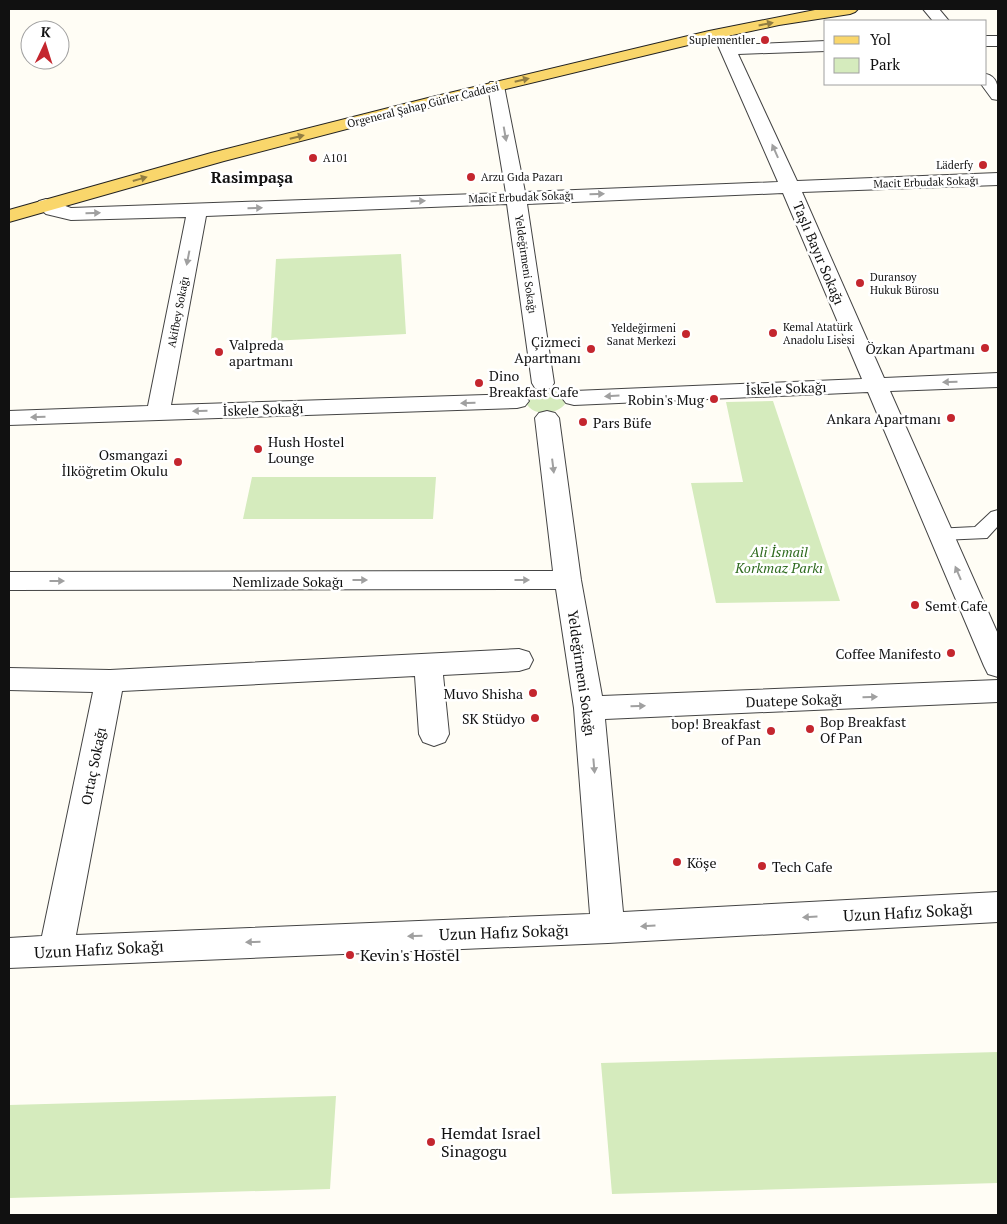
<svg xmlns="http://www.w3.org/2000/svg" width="1007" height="1224" font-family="'PT Serif',serif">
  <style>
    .green { fill: #d5ebbd }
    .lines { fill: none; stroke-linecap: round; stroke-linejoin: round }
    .lane-casing { stroke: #444; stroke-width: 2 }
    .street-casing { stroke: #444; stroke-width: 2 }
    .primary-casing { stroke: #222; stroke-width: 2 }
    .lane { fill: #fff; fill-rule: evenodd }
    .street { fill: #fff; fill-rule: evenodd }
    .primary { fill: #f9d66b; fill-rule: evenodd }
    .oneway { fill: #917d42 }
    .oneway2 { fill: #a0a0a0 }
    .poi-dot { fill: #c4262e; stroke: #fff; stroke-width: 2 }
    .labels { text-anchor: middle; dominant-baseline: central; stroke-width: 5; stroke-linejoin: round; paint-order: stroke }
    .far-poi-label { font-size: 11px; fill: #111; stroke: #fff; text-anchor: start }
    .far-street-label { font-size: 11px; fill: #111; stroke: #fff }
    .street-label { font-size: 14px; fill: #111; stroke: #fff }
    .poi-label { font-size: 14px; fill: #111; stroke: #fff; text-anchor: end }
    .park-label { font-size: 14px; font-style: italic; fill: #2f6b1f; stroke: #fff }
    .far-district-label { font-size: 16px; font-weight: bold; fill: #111; stroke: #fff }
    .near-street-label { font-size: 16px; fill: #111; stroke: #fff }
    .near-poi-label { font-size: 16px; fill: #111; stroke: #fff; text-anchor: start }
  </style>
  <rect width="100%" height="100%" fill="#fffdf5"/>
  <path class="green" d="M401,254L406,334L271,341L276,259Z
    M537,389C548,388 565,389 565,404C556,416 528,417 525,399L531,392Z
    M773,401L840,601L716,603L691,483L743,482L726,402Z
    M252,477H436L433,519H243Z
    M998,1052V1183L612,1194L601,1063Z
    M336,1096L330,1189L9,1198V1105Z"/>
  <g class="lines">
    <defs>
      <path id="lane" d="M998,510V526L987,538L941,540L934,539L932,534L934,529L975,527L991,512Z"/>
      <path id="street" d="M923,9H939L949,21H933Z
        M721,29L727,31L734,45L826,41V51L738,54L797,181L998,173V185L802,192L884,378L998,373V387L890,391L998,634V677L988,674L984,666L868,392L574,405L566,403L562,398L566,393L574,391L862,379L783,193L527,204L554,383L551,388L543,390L535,388L532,383L507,204L206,216L171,405L517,394L525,396L529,401L525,406L517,408L9,425V411L148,406L186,217L71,220L46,214L36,205L39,201L46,199L71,208L506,193L488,86L490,82H502L504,86L525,192L778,182L713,34L715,31Z
        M986,36H998V46H986Z
        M986,74C999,77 998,89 998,100L992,99L981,84H986Z
        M547,411L555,413L559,418L581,580L602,696L998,680V702L605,719L623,912L998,892V922L608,943L9,968V938L42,936L93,692L9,690V668L110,670L519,649L529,652L533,660L529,668L519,671L443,675L449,734L445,742L434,746L423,742L419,734L415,676L122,691L76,935L590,914L574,708L556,589L9,590V572L553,571L535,418L539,413Z"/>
      <path id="primary" d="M820,9H858L855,12L850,14L779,25L709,40L431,107L224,161L9,222V210L211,153L428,98L709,31Z"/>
    </defs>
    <use href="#lane" class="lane-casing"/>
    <use href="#street" class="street-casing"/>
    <use href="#primary" class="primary-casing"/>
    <use href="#lane" class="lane"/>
    <use href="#street" class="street"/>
    <use href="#primary" class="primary"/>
  </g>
  <defs><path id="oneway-solid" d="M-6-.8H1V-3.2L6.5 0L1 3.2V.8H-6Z" transform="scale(1.25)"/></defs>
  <g class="oneway">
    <use href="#oneway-solid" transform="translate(766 24) rotate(-11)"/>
    <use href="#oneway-solid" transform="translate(522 80) rotate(-13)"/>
    <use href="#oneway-solid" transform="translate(297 137) rotate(-14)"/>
    <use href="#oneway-solid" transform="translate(140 179) rotate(-16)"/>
  </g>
  <g class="oneway2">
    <use href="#oneway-solid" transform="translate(505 134) rotate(80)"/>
    <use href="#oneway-solid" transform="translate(775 151) rotate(-114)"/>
    <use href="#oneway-solid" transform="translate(597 194) rotate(-2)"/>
    <use href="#oneway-solid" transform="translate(418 201) rotate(-2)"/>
    <use href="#oneway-solid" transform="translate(255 208) rotate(-2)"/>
    <use href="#oneway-solid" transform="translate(93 213) rotate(-1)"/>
    <use href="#oneway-solid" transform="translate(188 258) rotate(101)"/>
    <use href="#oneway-solid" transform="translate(950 382) rotate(178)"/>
    <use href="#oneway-solid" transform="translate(612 396) rotate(177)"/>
    <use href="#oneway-solid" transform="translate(468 403) rotate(178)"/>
    <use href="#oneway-solid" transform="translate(200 411) rotate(178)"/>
    <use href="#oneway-solid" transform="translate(38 417) rotate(178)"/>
    <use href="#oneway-solid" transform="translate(553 466) rotate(83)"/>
    <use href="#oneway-solid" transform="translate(958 573) rotate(-113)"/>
    <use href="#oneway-solid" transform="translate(360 580)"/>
    <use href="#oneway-solid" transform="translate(522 580)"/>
    <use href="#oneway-solid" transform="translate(57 581)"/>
    <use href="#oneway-solid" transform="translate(870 697) rotate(-2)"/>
    <use href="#oneway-solid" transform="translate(638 706) rotate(-2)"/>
    <use href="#oneway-solid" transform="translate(594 766) rotate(85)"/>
    <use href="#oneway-solid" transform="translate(810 917) rotate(177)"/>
    <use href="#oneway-solid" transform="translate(648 926) rotate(177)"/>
    <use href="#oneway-solid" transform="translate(415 936) rotate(178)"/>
    <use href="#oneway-solid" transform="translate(253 942) rotate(178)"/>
  </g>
  <g class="poi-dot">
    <circle cx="765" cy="40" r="5"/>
    <circle cx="313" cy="158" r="5"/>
    <circle cx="983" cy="165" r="5"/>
    <circle cx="471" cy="177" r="5"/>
    <circle cx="860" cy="283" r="5"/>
    <circle cx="773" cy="333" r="5"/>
    <circle cx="686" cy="334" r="5"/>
    <circle cx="985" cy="348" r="5"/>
    <circle cx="591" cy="349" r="5"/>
    <circle cx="219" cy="352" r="5"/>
    <circle cx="479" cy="383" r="5"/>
    <circle cx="714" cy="399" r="5"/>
    <circle cx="951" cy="418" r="5"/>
    <circle cx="583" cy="422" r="5"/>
    <circle cx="258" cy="449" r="5"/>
    <circle cx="178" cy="462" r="5"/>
    <circle cx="915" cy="605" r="5"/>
    <circle cx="951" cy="653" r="5"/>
    <circle cx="533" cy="693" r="5"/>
    <circle cx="535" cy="718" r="5"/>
    <circle cx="810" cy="729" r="5"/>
    <circle cx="771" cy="731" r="5"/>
    <circle cx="677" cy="862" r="5"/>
    <circle cx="762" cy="866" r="5"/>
    <circle cx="350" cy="955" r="5"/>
    <circle cx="431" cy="1142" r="5"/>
  </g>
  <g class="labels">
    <g class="far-poi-label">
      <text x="755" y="40" text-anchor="end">Suplementler</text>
      <text x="323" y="158">A101</text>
      <text x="973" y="165" text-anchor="end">Läderfy</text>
      <text x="481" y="177">Arzu Gıda Pazarı</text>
      <text x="870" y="277">Duransoy<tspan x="870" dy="13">Hukuk Bürosu</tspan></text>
      <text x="783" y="327">Kemal Atatürk<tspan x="783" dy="13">Anadolu Lisesi</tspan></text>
      <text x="676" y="328" text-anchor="end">Yeldeğirmeni<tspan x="676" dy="13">Sanat Merkezi</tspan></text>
    </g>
    <g class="far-street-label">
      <text transform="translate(423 105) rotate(-14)">Orgeneral Şahap Gürler Caddesi</text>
      <text transform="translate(926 182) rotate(-2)">Macit Erbudak Sokağı</text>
      <text transform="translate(521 197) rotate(-2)">Macit Erbudak Sokağı</text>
      <text transform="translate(526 264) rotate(82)">Yeldeğirmeni Sokağı</text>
      <text transform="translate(178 312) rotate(-79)">Akifbey Sokağı</text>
    </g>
    <g class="street-label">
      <text transform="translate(819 253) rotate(67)">Taşlı Bayır Sokağı</text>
      <text transform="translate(786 388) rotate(-2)">İskele Sokağı</text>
      <text transform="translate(263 409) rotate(-2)">İskele Sokağı</text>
      <text x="288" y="581">Nemlizade Sokağı</text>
      <text transform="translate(582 673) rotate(82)">Yeldeğirmeni Sokağı</text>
      <text transform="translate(794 700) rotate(-2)">Duatepe Sokağı</text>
      <text transform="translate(93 766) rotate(-79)">Ortaç Sokağı</text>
    </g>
    <g class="poi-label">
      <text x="581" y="341">Çizmeci<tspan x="581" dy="16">Apartmanı</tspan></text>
      <text x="229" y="344" text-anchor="start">Valpreda<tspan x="229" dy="16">apartmanı</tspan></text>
      <text x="975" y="348">Özkan Apartmanı</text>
      <text x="489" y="375" text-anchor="start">Dino<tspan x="489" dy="16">Breakfast Cafe</tspan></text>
      <text x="704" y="399">Robin's Mug</text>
      <text x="941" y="418">Ankara Apartmanı</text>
      <text x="593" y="422" text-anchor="start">Pars Büfe</text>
      <text x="268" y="441" text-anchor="start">Hush Hostel<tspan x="268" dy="16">Lounge</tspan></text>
      <text x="168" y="454">Osmangazi<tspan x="168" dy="16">İlköğretim Okulu</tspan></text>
      <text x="925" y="605" text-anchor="start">Semt Cafe</text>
      <text x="941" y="653">Coffee Manifesto</text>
      <text x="523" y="693">Muvo Shisha</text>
      <text x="525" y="718">SK Stüdyo</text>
      <text x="820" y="721" text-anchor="start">Bop Breakfast<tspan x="820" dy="16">Of Pan</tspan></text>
      <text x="761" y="723">bop! Breakfast<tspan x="761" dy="16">of Pan</tspan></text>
      <text x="687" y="862" text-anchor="start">Köşe</text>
      <text x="772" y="866" text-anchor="start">Tech Cafe</text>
    </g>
    <g class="park-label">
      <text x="779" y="551">Ali İsmail<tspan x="779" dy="16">Korkmaz Parkı</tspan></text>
    </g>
    <g class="far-district-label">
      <text x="252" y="177">Rasimpaşa</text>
    </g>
    <g class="near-street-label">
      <text transform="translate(908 912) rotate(-3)">Uzun Hafız Sokağı</text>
      <text transform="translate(504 932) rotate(-2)">Uzun Hafız Sokağı</text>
      <text transform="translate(99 949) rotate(-3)">Uzun Hafız Sokağı</text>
    </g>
    <g class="near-poi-label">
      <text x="360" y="955">Kevin's Hostel</text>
      <text x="441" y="1133">Hemdat Israel<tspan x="441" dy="18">Sinagogu</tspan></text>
    </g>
  </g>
  <rect width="1007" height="1224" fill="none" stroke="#111111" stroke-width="20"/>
  <rect x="824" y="20" width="162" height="65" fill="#ffffff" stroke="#a0a0a0"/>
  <rect x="834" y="36" width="25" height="8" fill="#f9d66b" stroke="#a0a0a0"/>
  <text x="870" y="45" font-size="15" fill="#111111">Yol</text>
  <rect x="834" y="58" width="25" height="15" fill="#d5ebbd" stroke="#a0a0a0"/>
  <text x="870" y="70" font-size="15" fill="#111111">Park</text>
  <g transform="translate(45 45) rotate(4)"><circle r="24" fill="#ffffff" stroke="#a0a0a0"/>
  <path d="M0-4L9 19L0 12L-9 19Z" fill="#c4262e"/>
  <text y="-8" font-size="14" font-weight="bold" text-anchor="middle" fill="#111111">K</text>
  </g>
</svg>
